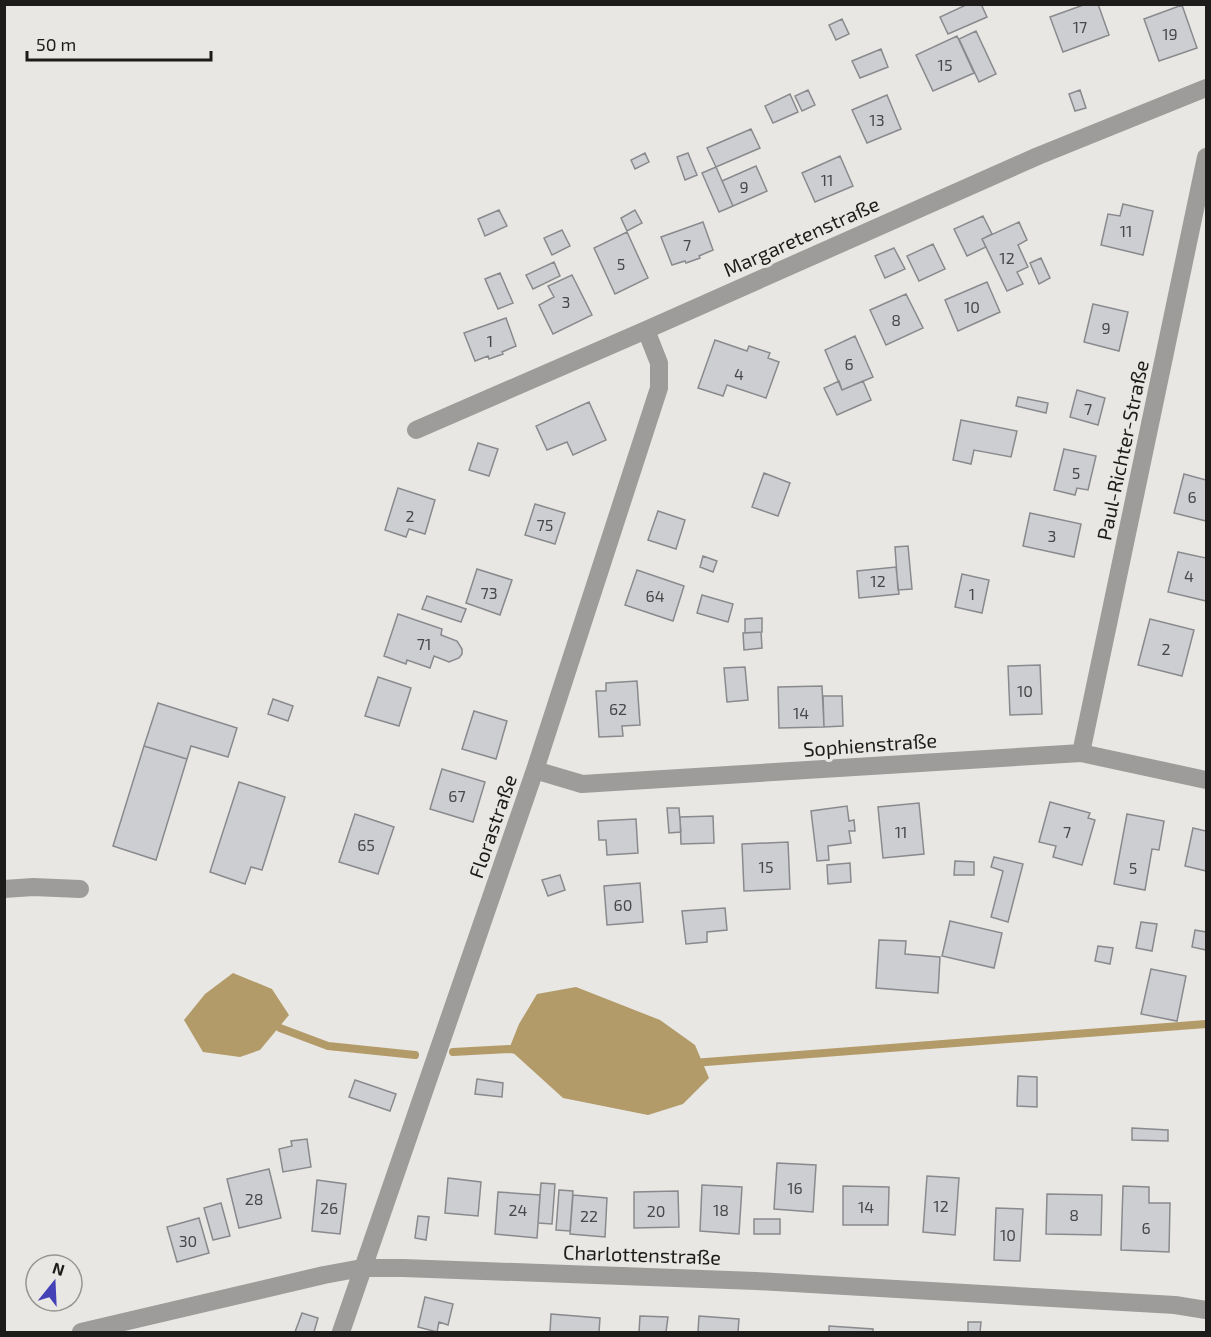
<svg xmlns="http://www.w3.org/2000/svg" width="1211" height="1337" font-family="'Exo 2',sans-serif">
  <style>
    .water { fill: #b29b69 }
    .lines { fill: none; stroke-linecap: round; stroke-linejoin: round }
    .stream { stroke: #b29b69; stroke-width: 8 }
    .building { fill: #cdced2; stroke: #898a8d; stroke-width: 1.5 }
    .minor { stroke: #9d9c9a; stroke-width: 18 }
    .labels { text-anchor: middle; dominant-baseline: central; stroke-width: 6; stroke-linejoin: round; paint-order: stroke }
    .number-label { font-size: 16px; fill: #494849 }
    .street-label { font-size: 20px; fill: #1d1c1b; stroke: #e9e7e3 }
  </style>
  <rect width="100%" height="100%" fill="#e9e7e3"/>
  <path class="water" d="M233,973L272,989L289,1015L260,1050L240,1057L203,1052L184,1020L205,994Z
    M576,987L660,1020L695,1045L709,1078L683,1104L648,1115L563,1098L509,1049L519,1024L537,994Z"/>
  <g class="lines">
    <path class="stream" d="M280,1028L328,1046L415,1055
      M453,1052L509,1049L518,1050
      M693,1063L1206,1024"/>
  </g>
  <path class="building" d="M968,4H981L987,17L948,34L940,17Z
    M1086,4H1098L1109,35L1063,52L1050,17Z
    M1182,5L1197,48L1159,61L1144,19Z
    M842,19L849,34L836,40L829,25Z
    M976,31L996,74L979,82L959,39Z
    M957,36L974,73L933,91L916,55Z
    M881,49L888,67L860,78L852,61Z
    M808,90L815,105L802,111L795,96Z
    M1080,90L1086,108L1075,111L1069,94Z
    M790,94L798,112L773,123L765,106Z
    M887,95L901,129L867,143L852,110Z
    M751,129L760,148L716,167L707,148Z
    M645,153L649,162L635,169L631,160Z
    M688,153L697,175L685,180L677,157Z
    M840,156L853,186L815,202L802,173Z
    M756,166L767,191L733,206L722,181Z
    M716,167L733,206L719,212L702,173Z
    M1123,204L1153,211L1143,255L1101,245L1108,214L1120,216Z
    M499,210L507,226L485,236L478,219Z
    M635,210L642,223L627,231L621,218Z
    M983,216L992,234L982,239L986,247L967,256L954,229Z
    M703,222L713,250L699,256L700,258L686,263L685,261L672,265L661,237Z
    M1019,222L1027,240L1018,245L1028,267L1017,272L1023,284L1007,291L982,239Z
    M562,230L570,246L552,255L544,238Z
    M627,232L648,278L615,294L594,248Z
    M933,244L945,269L919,281L907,256Z
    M894,248L905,269L885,278L875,256Z
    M1041,258L1050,278L1039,284L1030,263Z
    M554,262L560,276L533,289L526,275Z
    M500,273L513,303L498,309L485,279Z
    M572,275L592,315L553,334L539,305L554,297L548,286Z
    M987,282L1000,312L958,331L945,300Z
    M906,294L923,328L886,345L870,310Z
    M1093,304L1128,312L1119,351L1084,342Z
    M506,318L516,346L502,352L503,354L489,359L488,356L475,361L464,333Z
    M855,336L873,377L842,390L825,350Z
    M715,340L747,351L749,346L770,353L768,358L779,362L766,398L727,385L723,396L698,388Z
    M839,381L842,390L863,381L871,400L837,415L824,388Z
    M1077,390L1105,398L1098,425L1070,417Z
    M1018,397L1048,403L1046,413L1016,406Z
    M589,402L606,440L573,455L567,442L547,450L536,426Z
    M961,420L1017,431L1011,457L974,450L971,464L953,460Z
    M478,443L498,449L489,476L469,470Z
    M1064,449L1096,456L1088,490L1077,488L1075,495L1054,490Z
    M764,473L790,483L778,516L752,507Z
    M1184,474L1206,480V521L1174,513Z
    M398,488L435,500L425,534L409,529L406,537L385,530Z
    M535,504L565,513L555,544L525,535Z
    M658,511L685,520L676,549L648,540Z
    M1030,513L1081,524L1074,557L1023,546Z
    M908,546L912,589L898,590L895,547Z
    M1178,552L1206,558V601L1168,592Z
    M703,556L717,561L713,572L700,567Z
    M896,567L899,594L859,598L857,571Z
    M477,569L512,580L500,615L466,603Z
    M637,570L684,586L673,621L625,605Z
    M962,574L989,580L982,613L955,607Z
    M702,595L733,604L728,622L697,613Z
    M427,596L466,609L461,622L422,609Z
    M398,614L442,629L441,635L457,641L462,649V654L459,658L449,662L434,656L430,668L407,660L406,664L384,656Z
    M762,618V632L745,633V619Z
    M1150,619L1194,630L1182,676L1138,665Z
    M761,632L762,648L744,650L743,633Z
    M1040,665L1042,714L1010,715L1008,666Z
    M745,667L748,700L727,702L724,668Z
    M378,677L411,688L399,726L365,716Z
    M637,681L640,725L622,726L623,736L599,737L596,691H606V683Z
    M822,686L824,727L779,728L778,687Z
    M823,696H842L843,726L824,727Z
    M273,699L293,706L288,721L268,714Z
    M158,703L237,728L228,757L191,746L187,759L144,746Z
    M474,711L507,721L496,759L462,749Z
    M144,746L187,759L156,860L113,846Z
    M442,769L485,782L473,822L430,809Z
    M239,782L285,797L262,870L251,867L245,884L210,872Z
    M1050,802L1090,813L1088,818L1095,820L1082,865L1053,857L1056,846L1039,842Z
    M919,803L924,854L883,858L878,807Z
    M847,806L849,821L854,820L855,831H849L851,843L828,846L829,860L817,861L811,811Z
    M667,808H679L681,832L669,833Z
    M355,814L394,827L378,874L339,862Z
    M1127,814L1164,821L1159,850L1152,849L1145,890L1114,884Z
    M713,816L714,843L681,844L680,817Z
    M636,819L638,853L607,855L606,840H599L598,821Z
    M1193,828L1206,831V871L1185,866Z
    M788,842L790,889L744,891L742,844Z
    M994,857L1023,864L1008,922L991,917L1003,871L991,867Z
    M955,861L974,862V875H954Z
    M850,863L851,882L828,884L827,865Z
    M560,875L565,890L548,896L542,880Z
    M640,883L643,922L607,925L604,886Z
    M725,908L727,930L707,932V942L686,944L682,911Z
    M950,921L1002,933L994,968L942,956Z
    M1141,922L1157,924L1152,951L1136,948Z
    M1195,930L1206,932V950L1192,947Z
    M879,940L906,941L905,954L940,957L938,993L876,988Z
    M1098,946L1113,948L1110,964L1095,961Z
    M1151,969L1186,976L1177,1021L1141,1014Z
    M1018,1076L1037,1077V1107L1017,1106Z
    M477,1079L503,1083L502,1097L475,1094Z
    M355,1080L396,1094L390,1111L349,1097Z
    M1132,1128L1168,1130V1141L1132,1140Z
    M307,1139L311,1167L283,1172L279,1149L292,1146L291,1141Z
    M777,1163L816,1165L813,1212L774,1209Z
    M269,1169L281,1218L239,1228L227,1179Z
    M927,1176L959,1178L955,1235L923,1232Z
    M448,1178L481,1182L478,1216L445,1213Z
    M317,1180L346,1184L340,1234L312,1231Z
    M541,1183L555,1184L552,1224L538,1223Z
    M702,1185L742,1187L739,1234L700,1231Z
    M843,1186L889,1187L888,1225H843Z
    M1123,1186L1149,1187V1203H1170L1169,1252L1121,1250Z
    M559,1190L573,1191L570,1231L556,1230Z
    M678,1191L679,1227L634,1228V1192Z
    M498,1192L540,1195L537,1238L495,1234Z
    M1047,1194L1102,1195L1101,1235L1046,1234Z
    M573,1195L607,1198L605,1237L570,1234Z
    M221,1203L230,1236L213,1240L204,1208Z
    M996,1208L1023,1209L1020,1261L994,1260Z
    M418,1216L429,1217L426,1240L415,1238Z
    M199,1218L209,1253L177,1262L167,1227Z
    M754,1219H780V1234H754Z
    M425,1297L453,1304L448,1325L439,1322L437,1332L418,1327Z
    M302,1313L318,1318L314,1332H295Z
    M551,1314L600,1318L599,1332H550Z
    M640,1316L668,1317L666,1332H639Z
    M699,1316L739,1319L738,1332H698Z
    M968,1322H981L980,1332H968Z
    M829,1326L873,1329V1332H829Z"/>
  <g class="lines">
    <path class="minor" d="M416,430L646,330L1038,156L1206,88
      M1081,753L1206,157
      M535,770L582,784L1081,753L1206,780
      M4,889L33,887L80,889
      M81,1332L324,1275L362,1268H403L756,1281L1175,1305L1206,1310
      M341,1332L535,770L659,388V363L646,330"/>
  </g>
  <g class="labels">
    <g class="number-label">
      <text x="1080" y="26">17</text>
      <text x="1170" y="33">19</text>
      <text x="945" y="64">15</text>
      <text x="877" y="119">13</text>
      <text x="827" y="179">11</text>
      <text x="744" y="186">9</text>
      <text x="1126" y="230">11</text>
      <text x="687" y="244">7</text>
      <text x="1007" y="257">12</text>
      <text x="621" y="263">5</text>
      <text x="566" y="301">3</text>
      <text x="972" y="306">10</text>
      <text x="896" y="319">8</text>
      <text x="1106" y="327">9</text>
      <text x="490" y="340">1</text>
      <text x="849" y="363">6</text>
      <text x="739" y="373">4</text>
      <text x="1088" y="408">7</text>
      <text x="1076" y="472">5</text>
      <text x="1192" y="496">6</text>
      <text x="410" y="515">2</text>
      <text x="545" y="524">75</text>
      <text x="1052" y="535">3</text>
      <text x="1189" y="575">4</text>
      <text x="878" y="580">12</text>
      <text x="489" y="592">73</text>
      <text x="972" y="593">1</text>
      <text x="655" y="595">64</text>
      <text x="424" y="643">71</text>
      <text x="1166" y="648">2</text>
      <text x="1025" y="690">10</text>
      <text x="618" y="708">62</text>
      <text x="801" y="712">14</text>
      <text x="457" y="795">67</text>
      <text x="901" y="831">11</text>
      <text x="1067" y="831">7</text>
      <text x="366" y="844">65</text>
      <text x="766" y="866">15</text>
      <text x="1133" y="867">5</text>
      <text x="623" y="904">60</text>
      <text x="795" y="1187">16</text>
      <text x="254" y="1198">28</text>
      <text x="941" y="1205">12</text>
      <text x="866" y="1206">14</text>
      <text x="329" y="1207">26</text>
      <text x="518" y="1209">24</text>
      <text x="721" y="1209">18</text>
      <text x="656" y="1210">20</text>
      <text x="1074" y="1214">8</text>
      <text x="589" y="1215">22</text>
      <text x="1146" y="1227">6</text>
      <text x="1008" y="1234">10</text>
      <text x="188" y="1240">30</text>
    </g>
    <g class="street-label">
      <text transform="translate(801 236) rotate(-24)">Margaretenstraße</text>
      <text transform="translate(1122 450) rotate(-78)">Paul-Richter-Straße</text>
      <text transform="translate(870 744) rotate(-4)">Sophienstraße</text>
      <text transform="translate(492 826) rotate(-71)">Florastraße</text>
      <text transform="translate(642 1254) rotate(2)">Charlottenstraße</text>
    </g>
  </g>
  <rect width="1211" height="1337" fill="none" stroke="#1d1c1b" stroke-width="12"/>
  <g transform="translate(54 1283) rotate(18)"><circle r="28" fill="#e9e7e3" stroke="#979693" stroke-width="1.5"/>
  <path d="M0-4.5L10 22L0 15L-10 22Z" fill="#4440b6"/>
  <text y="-9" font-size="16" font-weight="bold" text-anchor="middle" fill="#1d1c1b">N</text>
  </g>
  <path d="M27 51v9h184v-9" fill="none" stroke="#1d1c1b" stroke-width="3"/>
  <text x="36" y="51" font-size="18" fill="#1d1c1b" stroke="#e9e7e3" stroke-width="4.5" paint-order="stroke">50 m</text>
</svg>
